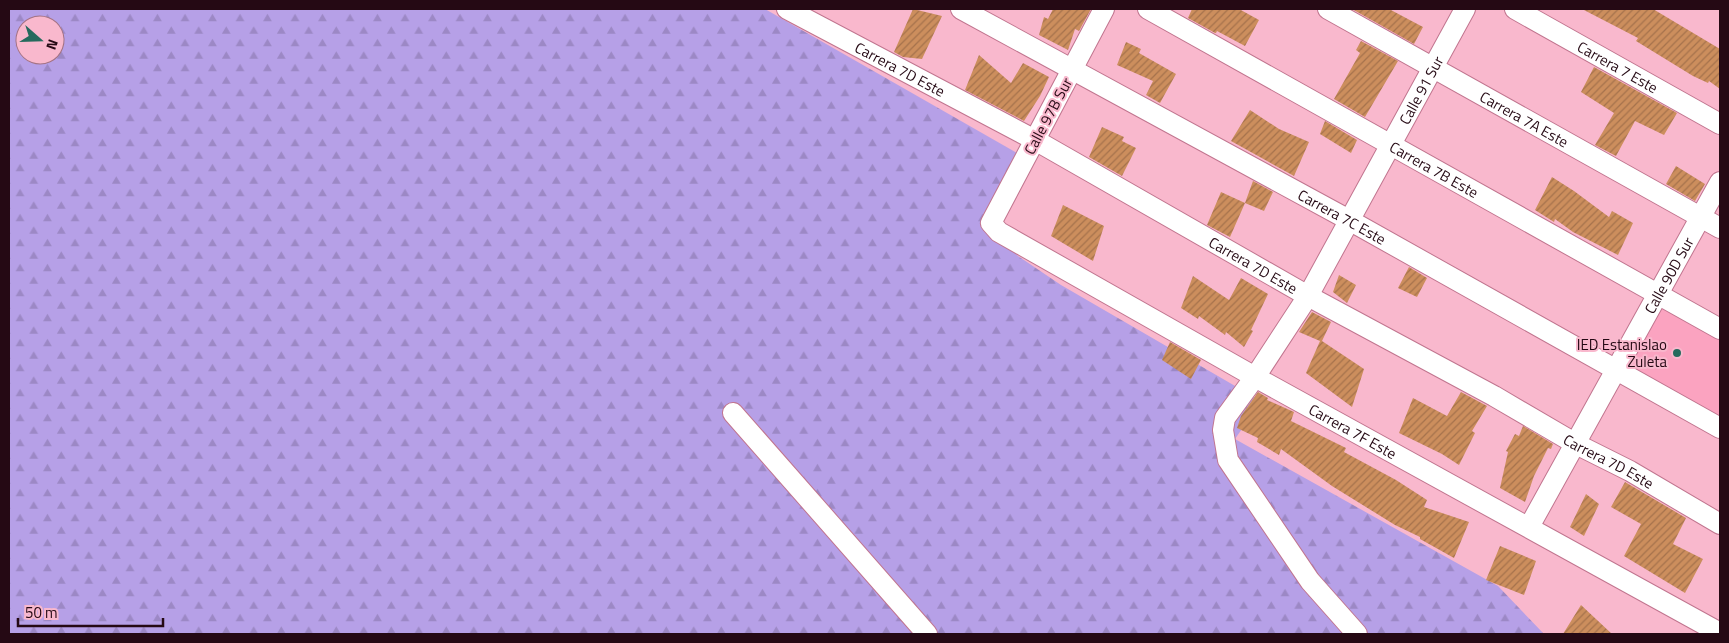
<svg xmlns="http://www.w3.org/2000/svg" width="1729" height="643" font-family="'Titillium Web',sans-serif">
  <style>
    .built { fill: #fba3c0 }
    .forest { fill: url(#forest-firs); fill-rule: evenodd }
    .building { fill: url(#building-hatch) }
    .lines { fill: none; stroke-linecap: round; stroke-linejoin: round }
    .minor-casing { stroke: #c1758f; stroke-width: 22 }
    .minor { stroke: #fff; stroke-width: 20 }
    .poi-dot { fill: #256a5d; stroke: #f9b8cd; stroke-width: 2 }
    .labels { text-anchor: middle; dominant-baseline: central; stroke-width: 4; stroke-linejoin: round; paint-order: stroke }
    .street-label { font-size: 15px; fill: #250914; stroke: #f9b8cd }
    .poi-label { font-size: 15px; fill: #250914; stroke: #f9b8cd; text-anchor: end }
  </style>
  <defs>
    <pattern id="forest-firs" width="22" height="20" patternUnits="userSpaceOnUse" patternTransform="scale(1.25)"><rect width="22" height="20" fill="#b6a0e7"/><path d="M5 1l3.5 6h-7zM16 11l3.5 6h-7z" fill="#9c88c5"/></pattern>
    <pattern id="building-hatch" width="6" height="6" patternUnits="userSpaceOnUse" patternTransform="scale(1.25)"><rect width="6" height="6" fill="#cc8e5d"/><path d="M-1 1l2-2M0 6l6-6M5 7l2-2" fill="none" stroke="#a5724c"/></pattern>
  </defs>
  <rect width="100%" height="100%" fill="#f9b8cd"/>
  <path class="built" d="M1659,307L1720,340V417L1626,365Z"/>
  <path class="forest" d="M9,9H765L1017,153L984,222L1018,256L1061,285L1261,401L1235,439L1498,586L1544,634H9ZM25,25H55V55H25Z"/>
  <path class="building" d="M913,9L942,16L922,59L903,57L894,52Z
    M1053,9H1091L1079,31L1075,29L1068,50L1039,35L1044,17L1048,19Z
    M1192,9H1239L1259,20L1245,46L1217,31L1216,33H1215L1188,18Z
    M1352,9H1389L1423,27L1414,44Z
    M1582,9H1653L1720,49V89L1709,81L1708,83L1693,76L1636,41L1638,38Z
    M1361,41L1398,61L1365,117L1334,99L1360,53L1356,50Z
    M1126,42L1141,49L1139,53L1176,74L1160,103L1146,95L1153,81L1117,65Z
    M979,55L1011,83L1023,63L1049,77L1040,96L1024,121L965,90Z
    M1594,67L1677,113L1664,135L1635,121L1616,156L1595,145L1614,113L1581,92Z
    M1250,110L1279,129L1309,142L1294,176L1231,141Z
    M1325,121L1357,140L1351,153L1320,134Z
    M1102,127L1124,137L1122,141L1136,148L1122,176L1089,157Z
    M1676,166L1705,184L1695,201L1666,184Z
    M1552,177L1574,191L1609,217L1612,211L1633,223L1618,255L1573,232L1555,219L1554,222L1535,210Z
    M1253,181L1273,192L1264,211L1245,203Z
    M1221,192L1245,203L1230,237L1207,225Z
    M1063,205L1104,226L1093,261L1051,236Z
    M1409,267L1427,278L1417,297L1398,288Z
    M1339,275L1356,285L1347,303L1333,292Z
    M1193,276L1229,300L1241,278L1268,294L1251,330L1253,331L1244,347L1226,332L1225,335L1199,316L1198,319L1181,308Z
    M1312,312L1331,322L1322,341L1364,369L1352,407L1306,373L1320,341L1299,332Z
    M1170,342L1201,360L1191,379L1162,360Z
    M1258,392L1268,398L1267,400L1294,412L1291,421L1346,448L1344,452L1396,480L1427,500L1424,507L1469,522L1454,558L1420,539V537L1395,525L1332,486L1281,449L1279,455L1257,442L1258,438L1237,428L1241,416Z
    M1461,392L1487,406L1472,431L1475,433L1459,465L1442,454L1399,433L1413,398L1447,416Z
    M1523,426L1553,444L1551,449L1548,448L1534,476L1525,502L1500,488L1508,452L1506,451L1515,434L1519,436Z
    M1625,482L1686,518L1673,544L1703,559L1685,593L1624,556L1641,524L1611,507Z
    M1586,494L1599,504L1584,536L1570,527Z
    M1500,546L1536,561L1524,595L1486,580Z
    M1581,605L1612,634H1563Z"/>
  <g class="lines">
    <defs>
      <g id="minor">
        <path id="s1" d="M787,9L1035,140L1308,296L1494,396L1576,444L1630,471L1720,524"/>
        <path id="s2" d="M961,9L1349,220L1720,428"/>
        <path id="s3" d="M1104,9L991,223L999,232L1255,377L1720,633"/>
        <path id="s4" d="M1148,9L1720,329"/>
        <path id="s5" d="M1328,9L1720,228"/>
        <path id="s6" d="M1515,9L1720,124"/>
        <path d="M733,413L927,634"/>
        <path id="s7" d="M1529,527L1720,182"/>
        <path id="s8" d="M1357,634L1310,581L1228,460L1223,430L1225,418L1255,377L1308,296L1465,9"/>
      </g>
    </defs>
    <use href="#minor" class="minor-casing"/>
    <use href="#minor" class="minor"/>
  </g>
  <circle class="poi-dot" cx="1677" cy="353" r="5"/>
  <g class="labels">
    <g class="street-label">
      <text stroke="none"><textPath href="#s6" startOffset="118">Carrera 7 Este</textPath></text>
      <text stroke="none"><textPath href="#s1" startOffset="128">Carrera 7D Este</textPath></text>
      <text stroke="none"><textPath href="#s8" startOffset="642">Calle 91 Sur</textPath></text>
      <text transform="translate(1048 116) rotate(-62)">Calle 97B Sur</text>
      <text stroke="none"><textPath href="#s5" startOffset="225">Carrera 7A Este</textPath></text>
      <text stroke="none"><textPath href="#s4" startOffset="328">Carrera 7B Este</textPath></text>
      <text stroke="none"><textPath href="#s2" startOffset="434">Carrera 7C Este</textPath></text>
      <text stroke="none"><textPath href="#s1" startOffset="532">Carrera 7D Este</textPath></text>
      <text stroke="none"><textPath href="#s7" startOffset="288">Calle 90D Sur</textPath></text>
      <text stroke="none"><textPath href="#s3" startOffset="660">Carrera 7F Este</textPath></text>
      <text stroke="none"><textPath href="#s1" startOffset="938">Carrera 7D Este</textPath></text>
    </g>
    <g class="poi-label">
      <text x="1667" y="344">IED Estanislao<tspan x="1667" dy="17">Zuleta</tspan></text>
    </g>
  </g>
  <rect width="1729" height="643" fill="none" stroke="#250914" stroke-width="20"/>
  <g transform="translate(40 40) rotate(110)"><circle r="24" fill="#f9b8cd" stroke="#a47283"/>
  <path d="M0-4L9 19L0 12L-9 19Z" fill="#256a5d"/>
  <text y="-8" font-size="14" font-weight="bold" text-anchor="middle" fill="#250914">N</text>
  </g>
  <path d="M18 618v8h145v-8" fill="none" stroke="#250914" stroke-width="2.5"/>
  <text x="25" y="618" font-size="15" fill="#250914" stroke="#f9b8cd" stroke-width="4" paint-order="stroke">50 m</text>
</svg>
